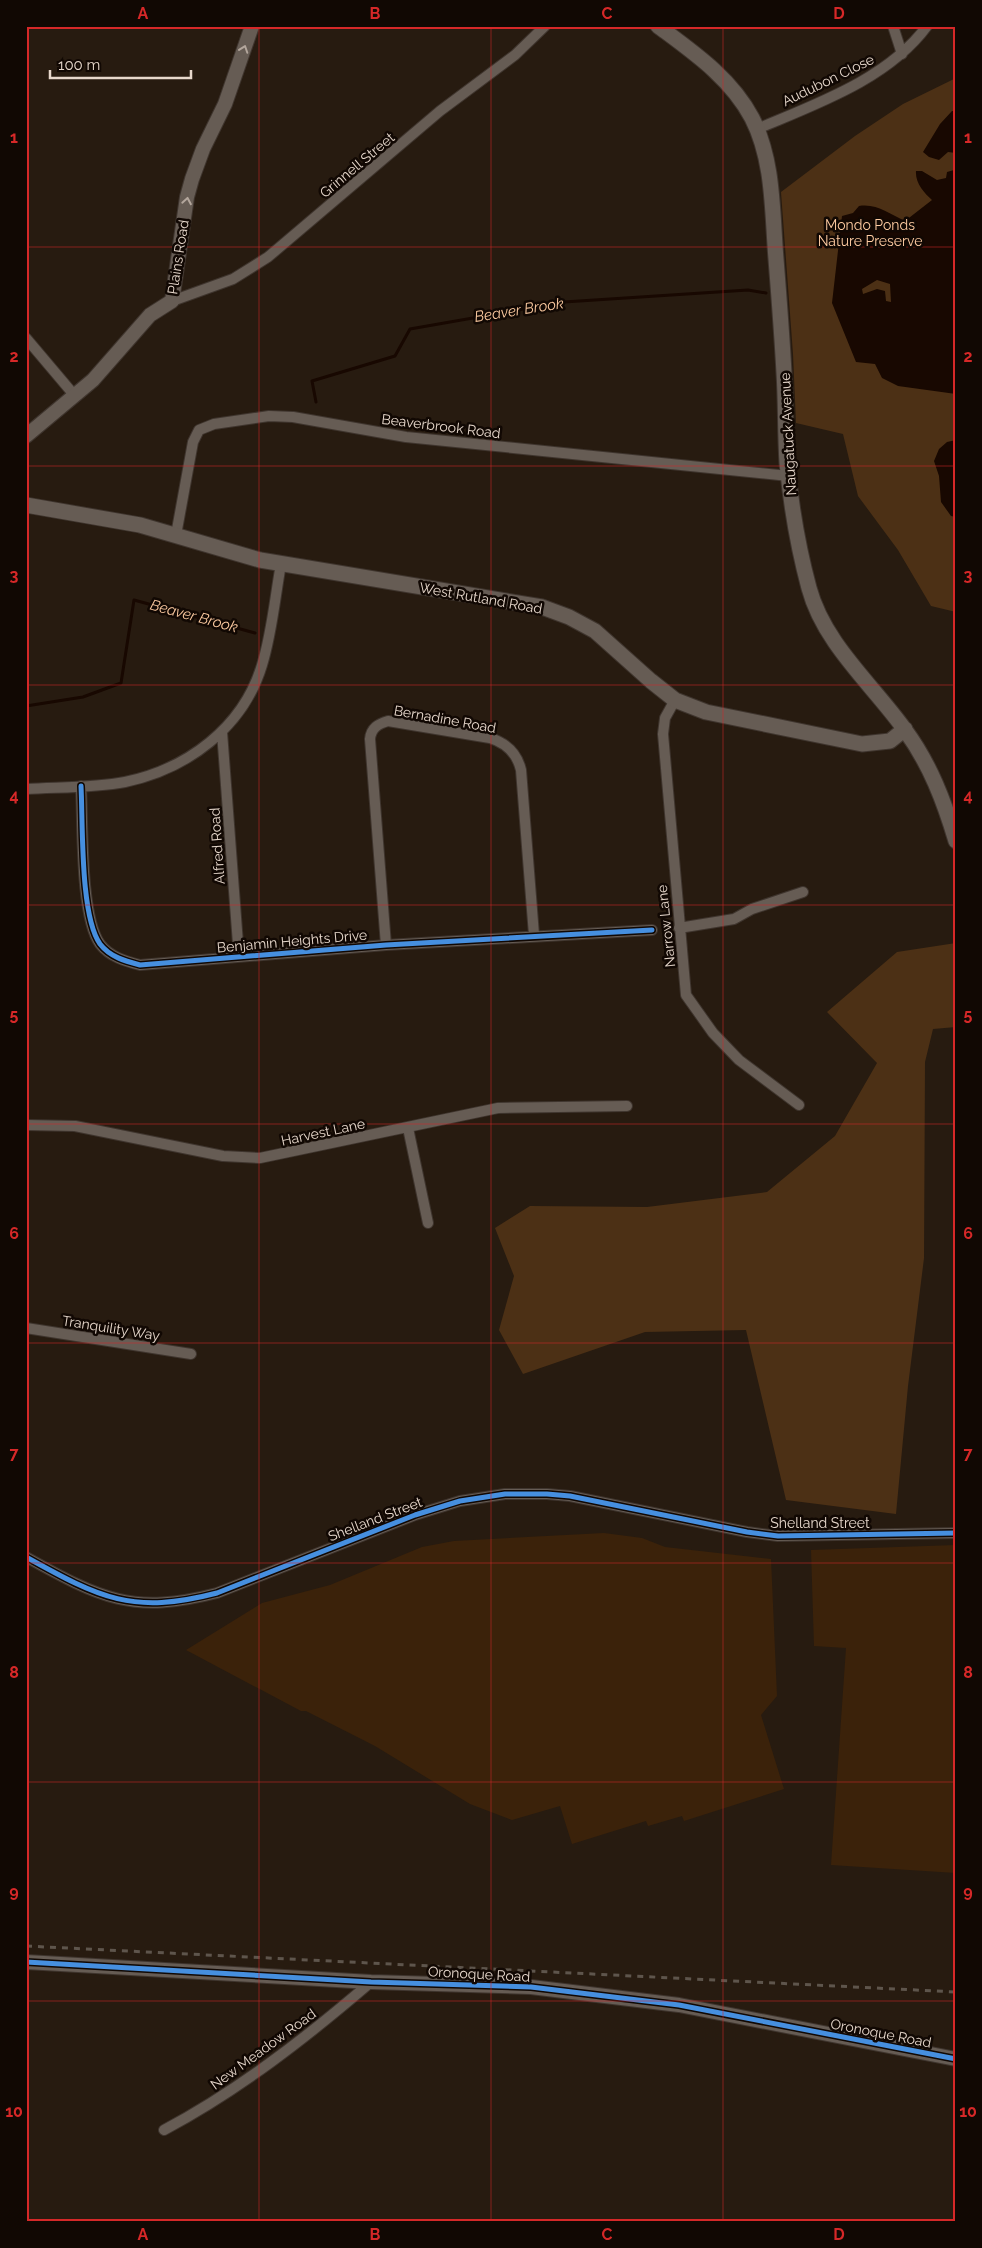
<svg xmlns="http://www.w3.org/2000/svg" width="982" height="2248" font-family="Raleway,sans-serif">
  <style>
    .built { fill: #3b220a }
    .green { fill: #4c3015 }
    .water { fill: #180801; fill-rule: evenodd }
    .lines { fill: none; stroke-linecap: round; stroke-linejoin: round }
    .stream { stroke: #180801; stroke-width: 3 }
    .minor-casing { stroke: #3f352e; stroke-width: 12 }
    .tertiary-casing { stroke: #3f352e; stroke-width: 16 }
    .secondary-casing { stroke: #3f352e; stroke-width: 17 }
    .minor { stroke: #665c54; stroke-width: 10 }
    .tertiary { stroke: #665c54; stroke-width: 14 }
    .secondary { stroke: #665c54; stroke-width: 15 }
    .rail { stroke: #5e554c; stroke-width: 3; stroke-dasharray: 6 6; stroke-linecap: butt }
    .cycleway-casing { stroke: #110803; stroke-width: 8 }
    .cycleway { stroke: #468fdf; stroke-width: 5 }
    .oneway { stroke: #b3a69c }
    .grid { fill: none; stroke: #d62828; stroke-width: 1; stroke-opacity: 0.55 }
    .labels { text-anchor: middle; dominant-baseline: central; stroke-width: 5; stroke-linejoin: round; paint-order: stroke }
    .street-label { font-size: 14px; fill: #e7d8cc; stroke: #110803 }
    .park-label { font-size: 14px; fill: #ffcca2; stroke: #110803 }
    .water-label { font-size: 15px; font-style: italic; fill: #fccaa0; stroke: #110803 }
    .neatline { fill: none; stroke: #d62828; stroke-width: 2 }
    .grid-label { font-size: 16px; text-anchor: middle; font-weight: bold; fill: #d62828 }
  </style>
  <rect width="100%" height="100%" fill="#271b10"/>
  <path class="built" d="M604,1533L642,1538L665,1547L771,1559L777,1696L761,1715L784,1789L684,1821L682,1816L648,1826L646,1821L572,1844L560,1806L512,1820L470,1804L375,1746L306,1711H301L186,1650L262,1603L330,1585L422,1547L454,1541Z
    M956,1545V1873L831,1865L846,1648L814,1646L811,1550Z"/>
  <path class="green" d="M956,78V612L931,606L898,550L858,496L843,434L796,423L793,354L781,192L855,136L903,104Z
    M956,943V1027L933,1029L925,1062L924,1258L908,1386L896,1514L786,1500L746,1330L645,1332L523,1374L499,1330L514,1276L495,1228L530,1206L647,1207L767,1192L835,1136L877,1063L827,1012L897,952Z"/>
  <path class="water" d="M952,111H956V153L948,152L939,160L929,157L923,152L940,124Z
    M956,166V394L898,386L882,378L875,364L856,362L832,303L842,216L853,213L859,206C876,203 890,214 905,221L932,200C924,193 915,183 916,171H922L937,180L946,178L947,172L954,170ZM877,280L890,284L891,302L886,301L885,291L877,289L863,294L862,289Z
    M956,440V517L951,516L941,502L939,476L934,461L939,449L947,442Z"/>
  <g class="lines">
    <path class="stream" d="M316,402L312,381L395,356L410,329L564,302L748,290L766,293
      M26,706L83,697L121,683L134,600L255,633"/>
    <defs>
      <path id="minor" d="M893,26L902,54
        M757,129C816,104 888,79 927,26
        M172,301L233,279L268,257L440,111L515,55L545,26
        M26,338L75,396
        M176,535L193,442L199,430L214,424L269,416L293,417L406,437L789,476
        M675,700L665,718L663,734L686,995L713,1033L739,1060L799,1105
        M222,732L239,957
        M81,786C83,823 80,916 100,944C110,957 125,961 140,965L386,945L652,930
        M26,789C58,787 93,788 125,782C187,769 243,728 262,665C272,633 275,597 281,564
        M679,928L734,919L752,909L803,892
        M386,945L370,739C371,728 378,724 388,721L490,738C506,743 517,753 521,770L534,935
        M26,1125L75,1126L223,1156L260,1158L498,1108L627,1106
        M408,1128L428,1223
        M26,1328L191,1354
        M26,1557C100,1598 132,1615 217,1593L415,1515L460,1501L505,1494H547L570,1496L747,1532L778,1536L956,1533
        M164,2130C239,2090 307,2037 371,1982"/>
      <path id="tertiary" d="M26,436L93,380L150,315L172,301L187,197L192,179L203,149L225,104L252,26
        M26,1962L371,1982L531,1987L679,2005L956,2059"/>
      <path id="secondary" d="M658,26C693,52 731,78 752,118C774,161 772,212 776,259C779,297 782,335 784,373C786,403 785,433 787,463C791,506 798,547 809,588C824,644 873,685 905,730C930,764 944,801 956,841
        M26,505L140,525L260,560L542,607L569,617L595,631L651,681L675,700L706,712L862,744L890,741L905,729"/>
    </defs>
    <use href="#minor" class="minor-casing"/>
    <use href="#tertiary" class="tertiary-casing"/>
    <use href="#secondary" class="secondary-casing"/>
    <use href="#minor" class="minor"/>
    <use href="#tertiary" class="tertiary"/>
    <use href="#secondary" class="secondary"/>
    <path class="rail" d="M26,1946L956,1992"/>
    <defs>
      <path id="cycleway" d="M81,786C83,823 80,916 100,944C110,957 125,961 140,965L386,945L652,930
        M26,1557C100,1598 132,1615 217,1593L415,1515L460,1501L505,1494H547L570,1496L747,1532L778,1536L956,1533
        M26,1962L371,1982L531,1987L679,2005L956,2059"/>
    </defs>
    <use href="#cycleway" class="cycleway-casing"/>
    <use href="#cycleway" class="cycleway"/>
  </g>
  <defs><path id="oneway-chevron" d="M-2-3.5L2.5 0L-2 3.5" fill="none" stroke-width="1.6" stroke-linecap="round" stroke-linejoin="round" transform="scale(1.25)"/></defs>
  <g class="oneway">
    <use href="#oneway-chevron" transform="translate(244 49) rotate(-71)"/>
    <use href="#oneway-chevron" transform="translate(187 201) rotate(-80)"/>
  </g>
  <path class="grid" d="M259,26V2222M491,26V2222M723,26V2222M26,247H956M26,466H956M26,685H956M26,905H956M26,1124H956M26,1343H956M26,1563H956M26,1782H956M26,2001H956"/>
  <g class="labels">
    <g class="street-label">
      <text transform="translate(828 80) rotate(-26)">Audubon Close</text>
      <text transform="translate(357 165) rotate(-40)">Grinnell Street</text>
      <text transform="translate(178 257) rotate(-81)">Plains Road</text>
      <text transform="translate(441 426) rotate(7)">Beaverbrook Road</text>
      <text transform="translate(788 434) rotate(-93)">Naugatuck Avenue</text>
      <text transform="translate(481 598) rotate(10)">West Rutland Road</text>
      <text transform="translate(445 719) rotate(10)">Bernadine Road</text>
      <text transform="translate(217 846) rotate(-94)">Alfred Road</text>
      <text transform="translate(666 926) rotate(-96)">Narrow Lane</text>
      <text transform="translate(292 941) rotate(-5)">Benjamin Heights Drive</text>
      <text transform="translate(323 1132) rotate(-12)">Harvest Lane</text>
      <text transform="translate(111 1328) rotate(9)">Tranquility Way</text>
      <text transform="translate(375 1519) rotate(-21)">Shelland Street</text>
      <text x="820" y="1523">Shelland Street</text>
      <text transform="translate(479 1974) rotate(3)">Oronoque Road</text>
      <text transform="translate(881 2033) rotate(11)">Oronoque Road</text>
      <text transform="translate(263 2049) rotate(-36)">New Meadow Road</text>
    </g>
    <g class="park-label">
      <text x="870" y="225">Mondo Ponds<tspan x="870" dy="16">Nature Preserve</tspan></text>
    </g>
    <g class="water-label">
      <text transform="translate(519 310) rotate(-9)">Beaver Brook</text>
      <text transform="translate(194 616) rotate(15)">Beaver Brook</text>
    </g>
  </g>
  <rect width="982" height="2248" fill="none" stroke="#110803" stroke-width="55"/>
  <path d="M50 70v8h141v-8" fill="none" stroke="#e7d8cc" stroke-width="2.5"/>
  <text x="58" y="70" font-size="15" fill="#e7d8cc" stroke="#110803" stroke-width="4" paint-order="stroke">100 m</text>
  <rect x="28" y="28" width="926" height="2192" class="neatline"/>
  <g class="grid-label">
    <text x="143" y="19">A</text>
    <text x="375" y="19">B</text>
    <text x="607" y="19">C</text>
    <text x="839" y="19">D</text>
    <text x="14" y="143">1</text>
    <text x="968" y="143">1</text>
    <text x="14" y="362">2</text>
    <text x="968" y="362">2</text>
    <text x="14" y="581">3</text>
    <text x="968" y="581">3</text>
    <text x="14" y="801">4</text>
    <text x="968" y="801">4</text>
    <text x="14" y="1020">5</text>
    <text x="968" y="1020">5</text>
    <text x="14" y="1239">6</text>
    <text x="968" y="1239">6</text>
    <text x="14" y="1459">7</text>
    <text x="968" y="1459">7</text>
    <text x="14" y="1678">8</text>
    <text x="968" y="1678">8</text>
    <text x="14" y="1897">9</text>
    <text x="968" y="1897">9</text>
    <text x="14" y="2117">10</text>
    <text x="968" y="2117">10</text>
    <text x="143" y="2240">A</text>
    <text x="375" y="2240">B</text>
    <text x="607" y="2240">C</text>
    <text x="839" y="2240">D</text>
  </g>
</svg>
